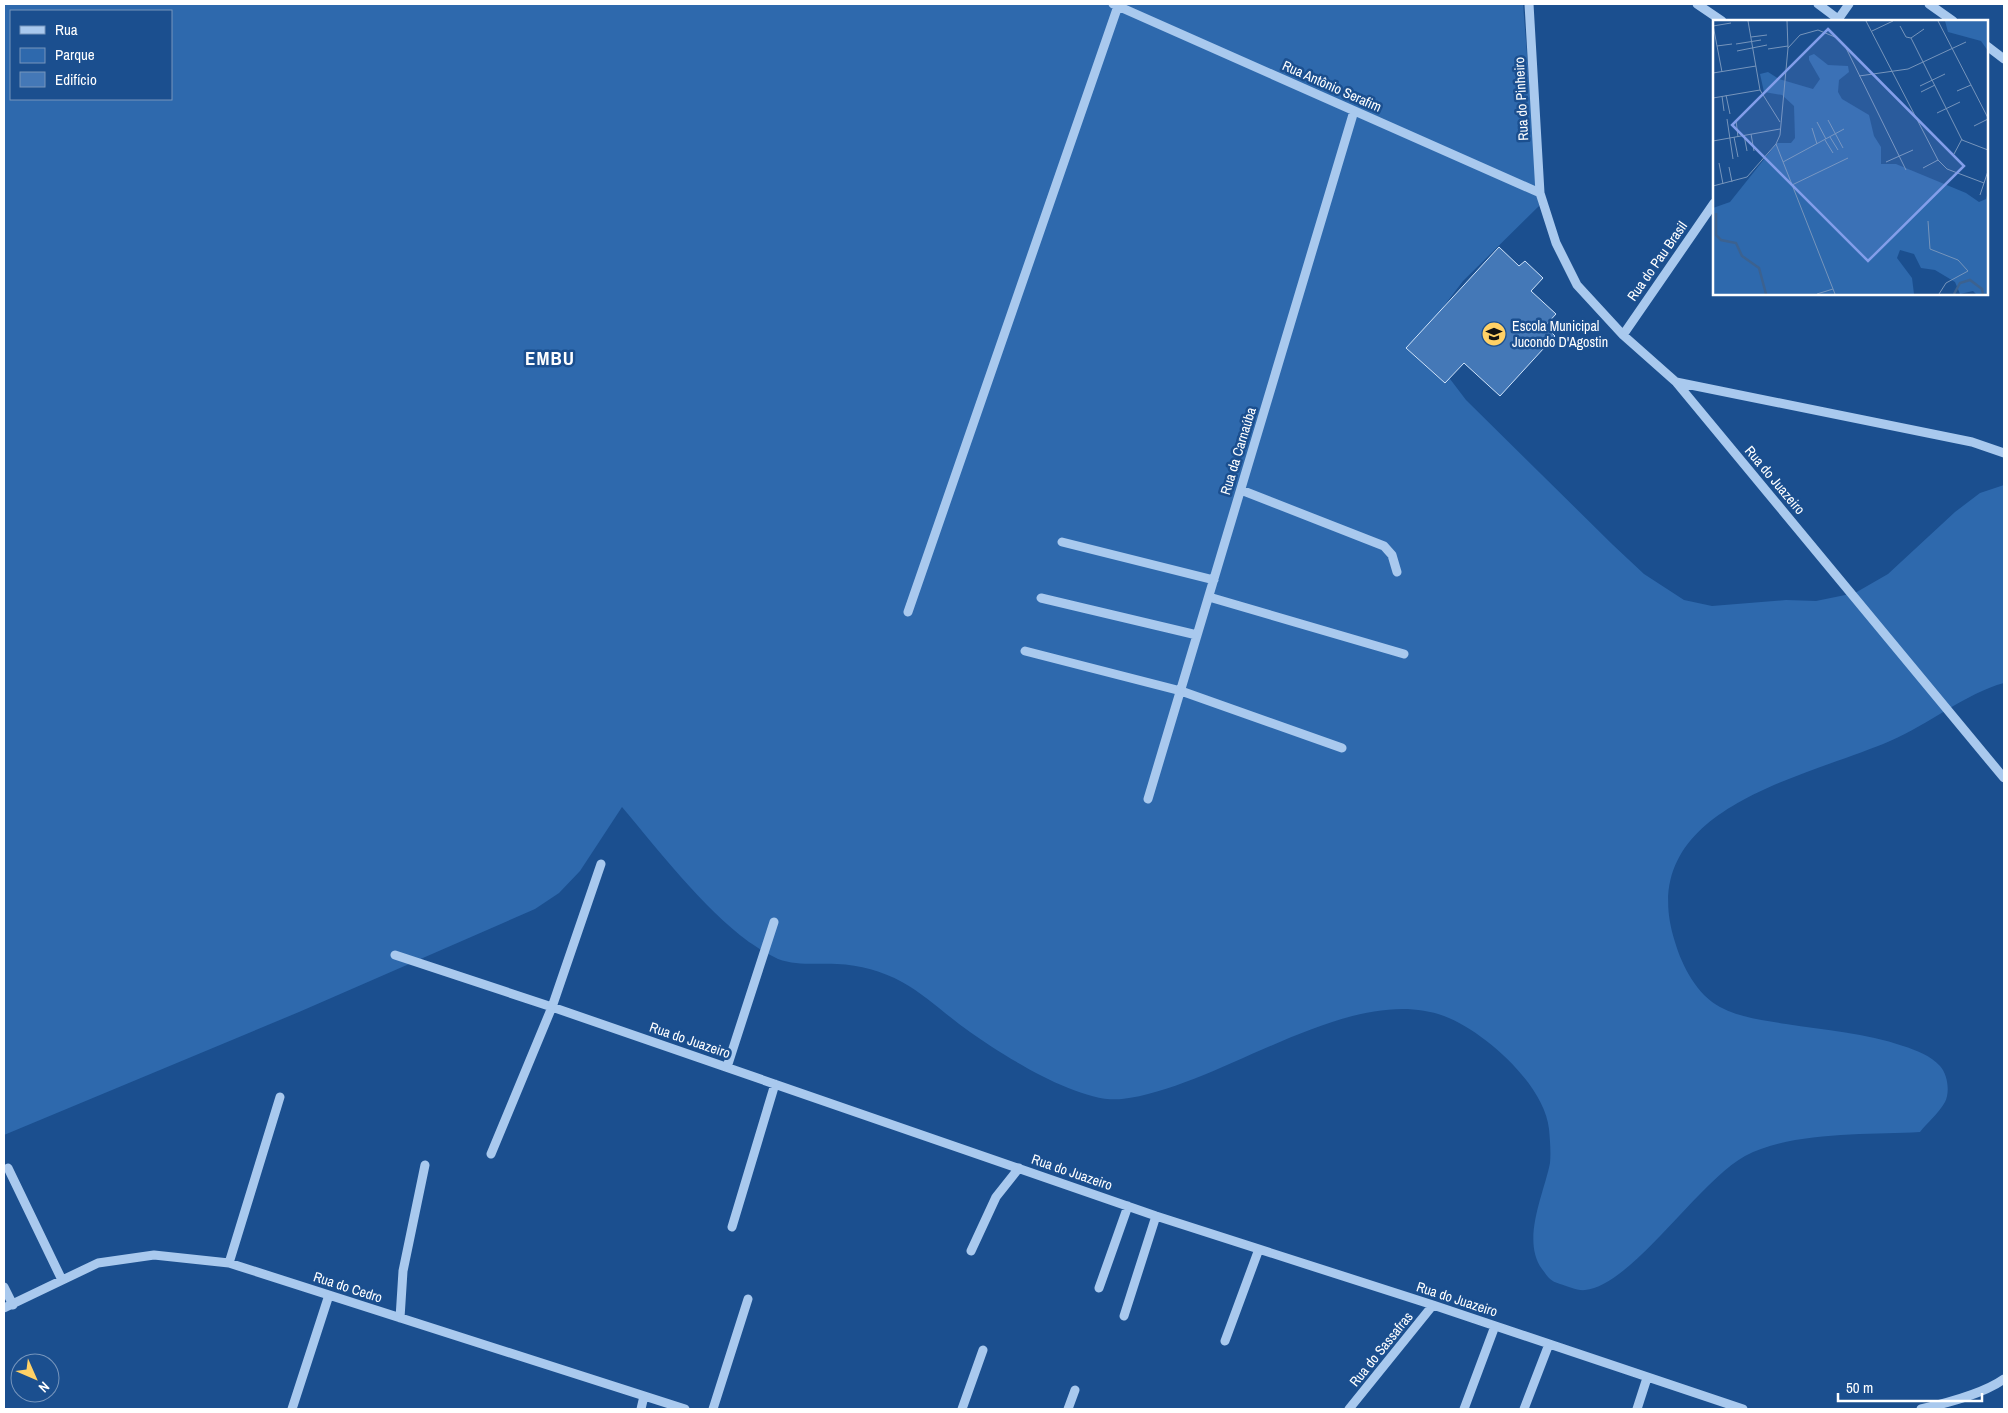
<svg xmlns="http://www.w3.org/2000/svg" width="2008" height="1413" font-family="'Archivo Narrow',sans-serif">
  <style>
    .green { fill: #2e69ad; fill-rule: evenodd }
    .building { fill: #4478b7; stroke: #cfe3fa }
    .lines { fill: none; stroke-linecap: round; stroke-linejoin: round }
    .minor { stroke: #a9c9ee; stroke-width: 9 }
    .labels { text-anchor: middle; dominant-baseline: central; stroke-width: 5; stroke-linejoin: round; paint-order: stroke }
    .street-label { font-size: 14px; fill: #fff; stroke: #1b4f8f }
    .poi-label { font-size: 14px; fill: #fff; stroke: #1b4f8f; text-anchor: start }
    .district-label { font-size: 19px; font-weight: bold; letter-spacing: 1px; fill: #fff; stroke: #1b4f8f }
    .inset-river { fill: none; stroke: #3c6290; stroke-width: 2.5 }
    .inset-road { fill: none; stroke: #7695bc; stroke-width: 1 }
    .view { fill: #839eea; fill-opacity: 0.15; stroke: #839eea; stroke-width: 2.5 }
    .inset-edge { fill: none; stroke: #fff; stroke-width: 2.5 }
  </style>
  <rect width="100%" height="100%" fill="#1b4f8f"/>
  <path class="green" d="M4,4H1523L1539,206L1463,281L1444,306L1435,334L1447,375L1466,400L1613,545L1644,574L1684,600L1712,606L1786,600L1816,601L1855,593L1888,574L1955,512L1980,493L2004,485V683C1966,693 1928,725 1890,741C1802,779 1632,808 1675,942C1682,966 1697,995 1720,1007C1741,1018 1763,1020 1786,1024C1825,1030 1866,1033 1903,1046C1916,1050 1931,1056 1940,1066C1948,1075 1950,1092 1945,1102C1939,1113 1927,1123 1920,1132C1867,1135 1792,1131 1745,1156C1698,1182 1631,1286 1585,1290C1578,1291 1567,1286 1560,1284C1550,1281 1548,1277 1542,1269C1521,1240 1544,1194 1550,1163C1551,1152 1550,1140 1549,1129C1544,1084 1484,1031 1444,1016C1349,981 1219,1088 1122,1099C1080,1104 1004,1056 970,1032C947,1016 926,995 902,982C882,971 860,965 837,964C818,963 797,966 778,959C769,955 758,948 749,942C702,907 660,852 622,807L580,871L559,893L535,909L299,1012L4,1135ZM11,11H171V99H11Z"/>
  <path class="building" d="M1499,247L1519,266L1525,261L1543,278L1531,291L1556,314L1545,326L1555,336L1500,396L1464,363L1445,383L1406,348Z"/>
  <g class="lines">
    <path class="minor" d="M1113,4L1540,193
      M1529,4L1540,193L1556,243L1577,285L1623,335L1676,382L2004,778
      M1697,4L1722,21
      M1818,4L1838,19
      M1929,4L1953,21
      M1837,21L1849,4
      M1987,46L2004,59
      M1623,335L1714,203
      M1676,382L1972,442L2004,453
      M1241,490L1384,546L1392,555L1397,572
      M1062,542L1214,580
      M1209,597L1404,654
      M1041,598L1197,635
      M908,612L1118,6
      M1025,651L1181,691L1342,748
      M1148,799L1354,111
      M395,955L552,1007L1156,1216L1433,1305L1743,1409
      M727,1067L774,922
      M491,1154L552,1007L601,864
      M8,1168L62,1280
      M732,1227L775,1084
      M971,1251L996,1197L1019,1168
      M229,1263L280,1097
      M4,1287L13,1305
      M1099,1288L1128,1206
      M4,1308L98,1263L154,1255L229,1263L685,1409
      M1124,1316L1156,1216
      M400,1318L403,1271L425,1165
      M1225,1341L1259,1249
      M292,1409L329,1295
      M641,1409L644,1396
      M713,1409L748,1299
      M962,1409L983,1350
      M1068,1409L1075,1390
      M1349,1409L1433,1305
      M1464,1409L1495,1326
      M1524,1409L1549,1344
      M1637,1409L1647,1378
      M1921,1409C1947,1403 1983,1394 2004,1379"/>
  </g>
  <defs>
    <symbol id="school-disc" viewBox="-11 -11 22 22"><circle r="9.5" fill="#ffd166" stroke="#1b4f8f"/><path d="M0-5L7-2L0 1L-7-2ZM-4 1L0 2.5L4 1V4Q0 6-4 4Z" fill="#111"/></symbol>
  </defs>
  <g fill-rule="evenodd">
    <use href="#school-disc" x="1480" y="320" width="28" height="28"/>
  </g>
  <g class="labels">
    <g class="street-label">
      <text transform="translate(1332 86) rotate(24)">Rua Antônio Serafim</text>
      <text transform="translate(1521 99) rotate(-93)">Rua do Pinheiro</text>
      <text transform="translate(1657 261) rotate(-55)">Rua do Pau Brasil</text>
      <text transform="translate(1238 451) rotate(-73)">Rua da Carnaúba</text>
      <text transform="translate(1775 480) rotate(50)">Rua do Juazeiro</text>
      <text transform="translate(690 1040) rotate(19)">Rua do Juazeiro</text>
      <text transform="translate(1072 1172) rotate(19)">Rua do Juazeiro</text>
      <text transform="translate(348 1287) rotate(18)">Rua do Cedro</text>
      <text transform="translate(1457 1299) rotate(18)">Rua do Juazeiro</text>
      <text transform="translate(1381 1349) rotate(-51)">Rua do Sassafras</text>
    </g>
    <g class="poi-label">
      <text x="1512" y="326">Escola Municipal<tspan x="1512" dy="16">Jucondo D'Agostin</tspan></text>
    </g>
    <g class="district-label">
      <text x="550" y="358">EMBU</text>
    </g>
  </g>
  <g transform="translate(1713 20)">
    <rect width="275" height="275" fill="#1b4f8f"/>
    <path d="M232,1H275V31L268,21L235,12ZM101,34L115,45L135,46L136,52L126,60L125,72L129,79L156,95L161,116L168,127V144H183L253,173L266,182L273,179L275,172V274H263L260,271L247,274L242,262L222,250L208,248L201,234L187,230L184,238L199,258L201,274H0V188L17,182L64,123H78L82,118L81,86L69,75L51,72L47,54L55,52L66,59L100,69L107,59L96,40V36Z" fill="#2e69ad"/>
    <path class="inset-river" d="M3,193V215L8,220L23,223L29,236L46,248L53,274M241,274L247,263L257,260L269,269L270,274"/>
    <path class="inset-road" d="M35,1L47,70L67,102M74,1L75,28M153,1L225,140L234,149L271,163M225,1L275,98M0,5L9,52M0,6L18,3M187,6L193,17L198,18M159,11L180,1M38,17L54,15M198,18L249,120L275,130M198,18L211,9M23,24L48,20M4,26L19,24M55,29L75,26M24,31L54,25M0,53L43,46M146,56L195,49L253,22M207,66L232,54M244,71L258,65M208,72L222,65M13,75L17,94M9,76L11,91M0,78L47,70M224,93L247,82M14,99L20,139M23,100L25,117M115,100L130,128M104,102L113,119M261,106L275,99M99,108L104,124M38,114L41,131M31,115L34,131M21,117L25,137M117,117L125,130M112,120L120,133M0,121L67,109M63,124L122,274M241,134L249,119M70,142L131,109M173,142L200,130M6,143L10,164M16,147L19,162M210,148L225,140M79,165L135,138M0,166L34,157L63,124L67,115L75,28L87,15L105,10L122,17L133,28L193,150M267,175L275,151M215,201L217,229L245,240L255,251L233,263L226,274M104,274L120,269"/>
    <path class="view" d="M115,9L251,146L155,241L19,105Z"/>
    <rect width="275" height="275" class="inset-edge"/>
  </g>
  <rect width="2008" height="1413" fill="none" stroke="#ffffff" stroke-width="10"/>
  <rect x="10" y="10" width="162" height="90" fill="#1b4f8f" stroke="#7695bc"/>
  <rect x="20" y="26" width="25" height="8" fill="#a9c9ee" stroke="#7695bc"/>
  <text x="55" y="35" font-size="15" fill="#ffffff">Rua</text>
  <rect x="20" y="48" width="25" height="15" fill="#2e69ad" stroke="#7695bc"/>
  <text x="55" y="60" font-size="15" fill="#ffffff">Parque</text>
  <rect x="20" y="72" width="25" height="15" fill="#4478b7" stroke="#7695bc"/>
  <text x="55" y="85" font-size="15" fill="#ffffff">Edifício</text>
  <g transform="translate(35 1378) rotate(135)"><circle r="24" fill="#1b4f8f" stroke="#7695bc"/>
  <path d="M0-4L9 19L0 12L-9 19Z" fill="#ffd166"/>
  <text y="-8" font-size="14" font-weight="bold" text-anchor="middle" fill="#ffffff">N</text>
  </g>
  <path d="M1838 1393v8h144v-8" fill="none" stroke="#ffffff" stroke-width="2.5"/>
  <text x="1846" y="1393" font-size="15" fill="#ffffff" stroke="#1b4f8f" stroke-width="4" paint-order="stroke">50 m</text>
</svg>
